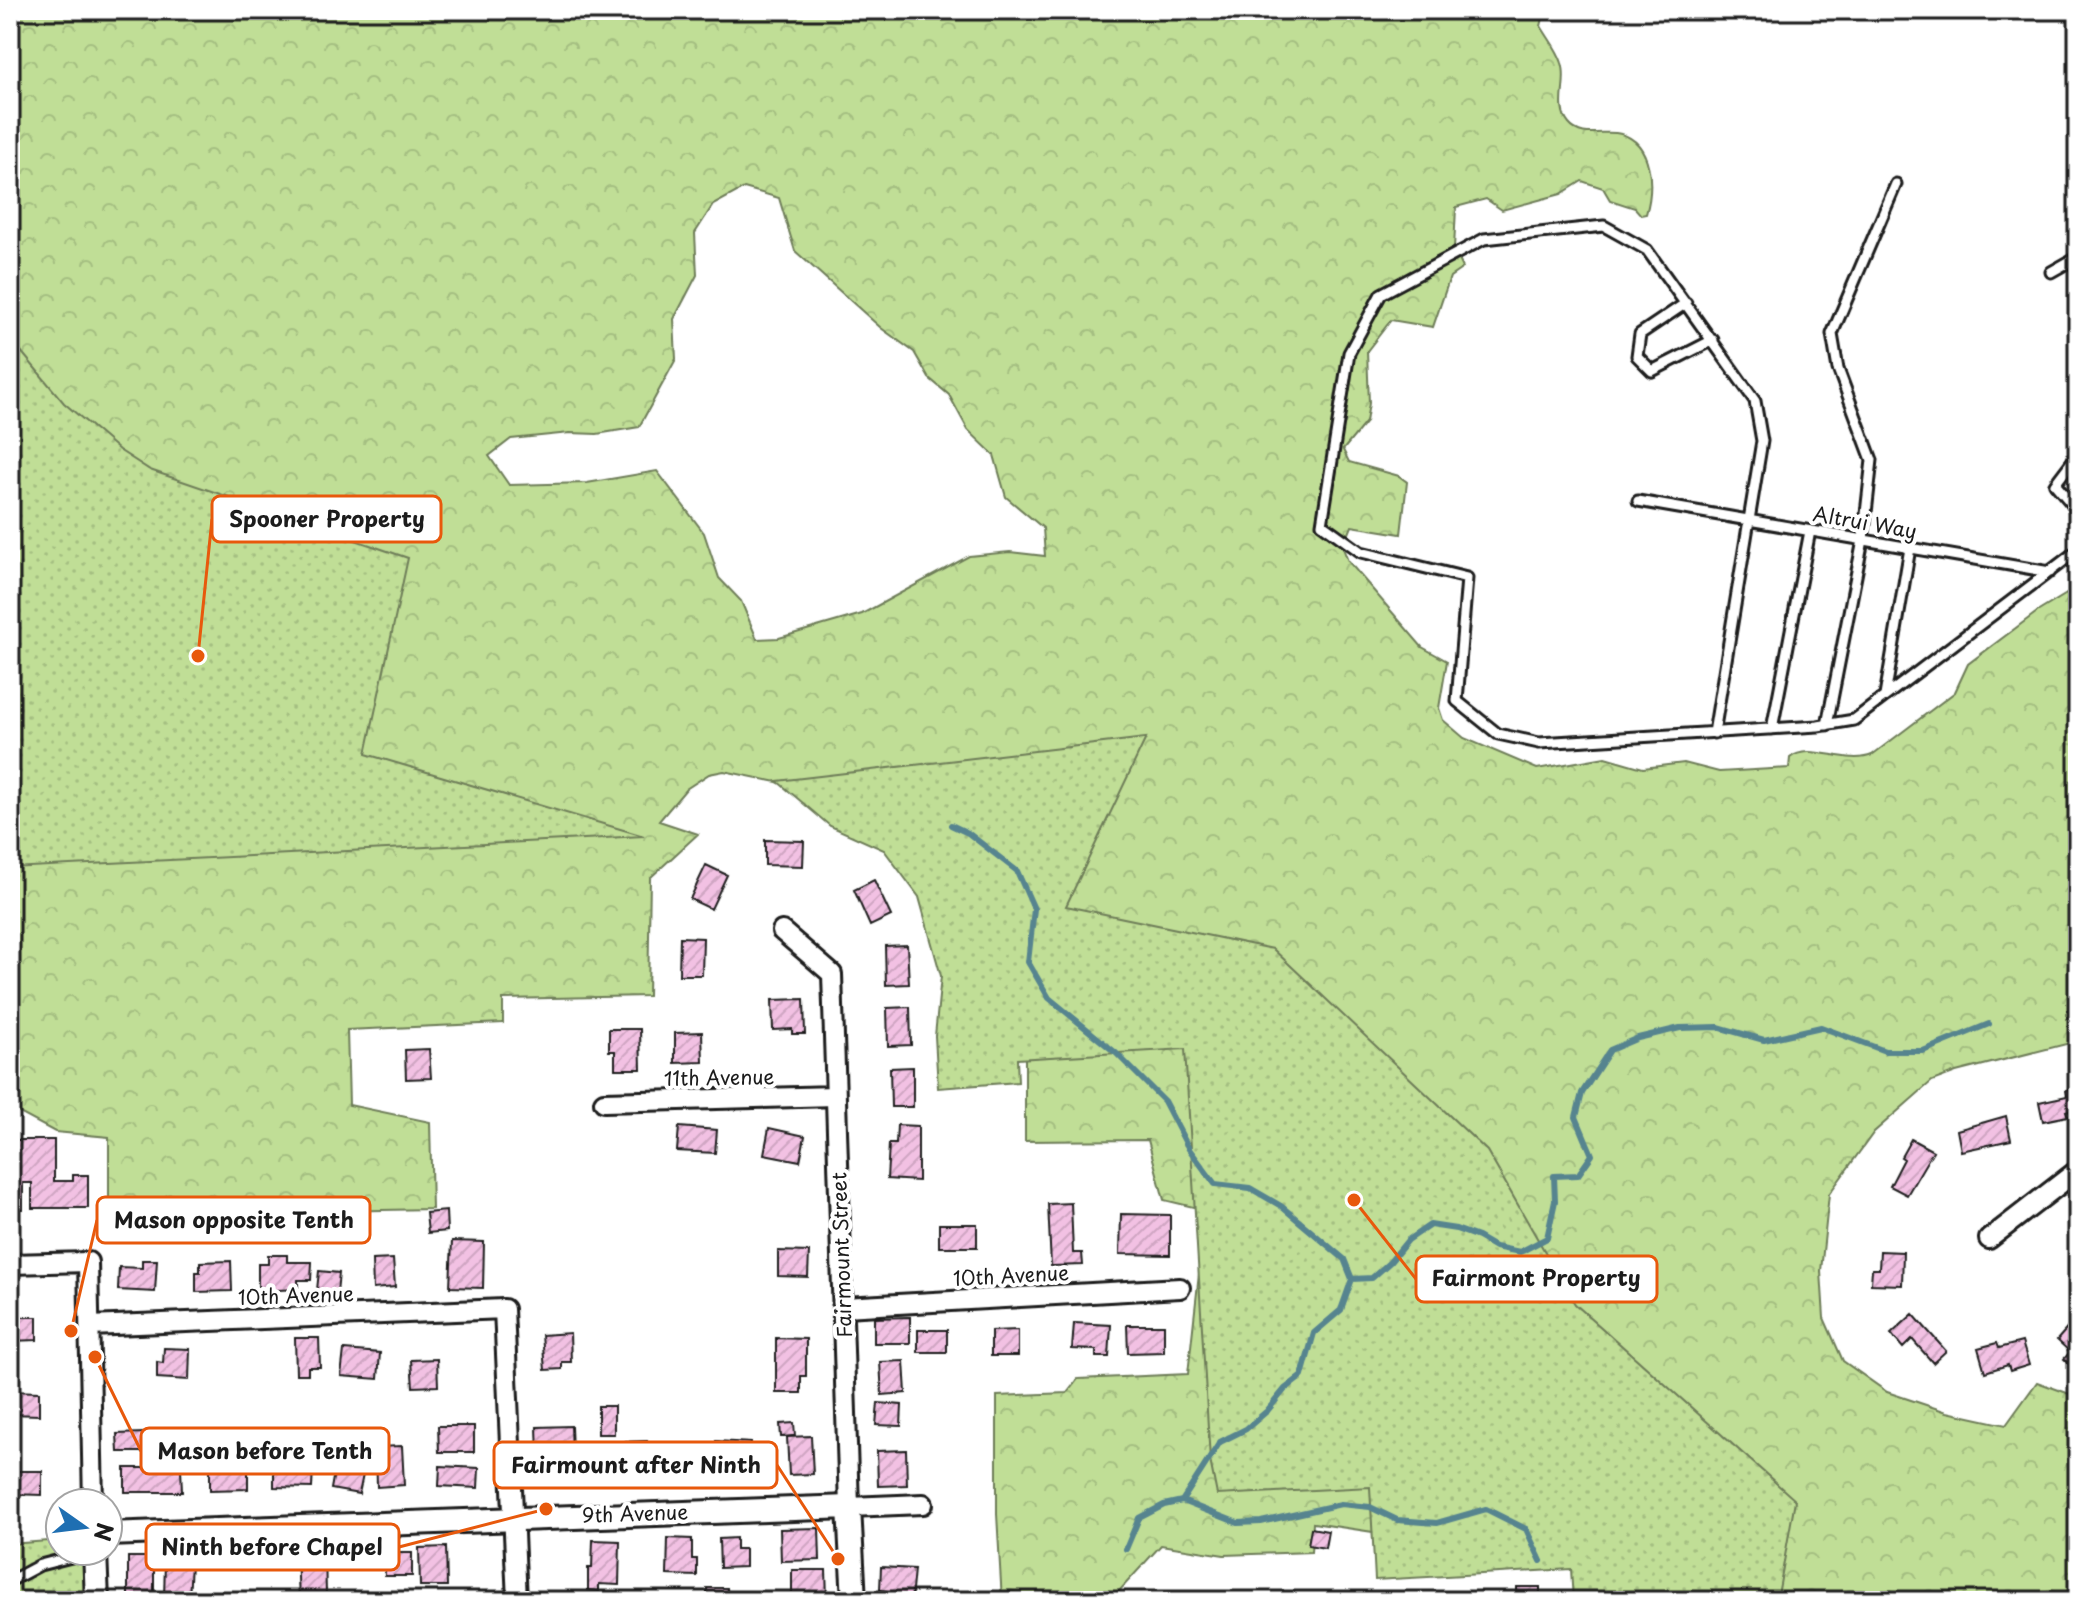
<svg xmlns="http://www.w3.org/2000/svg" width="2088" height="1611" font-family="'Playpen Sans',sans-serif">
  <style>
    .forest { fill: url(#forest-crowns); stroke: #6e7d59; stroke-width: 2; fill-rule: evenodd }
    .park { fill: url(#park-dots); stroke: #6e7d59; stroke-width: 2 }
    .lines { fill: none; stroke-linecap: round; stroke-linejoin: round }
    .stream { stroke: #56848f; stroke-width: 6 }
    .building { fill: url(#building-hatch); stroke: #1c1c1c; stroke-width: 2 }
    .service-casing { stroke: #1c1c1c; stroke-width: 15 }
    .minor-casing { stroke: #1c1c1c; stroke-width: 24 }
    .tertiary-casing { stroke: #1c1c1c; stroke-width: 28 }
    .service { stroke: #fff; stroke-width: 9 }
    .minor { stroke: #fff; stroke-width: 18 }
    .tertiary { stroke: #fff; stroke-width: 22 }
    .labels { text-anchor: middle; dominant-baseline: central; stroke-width: 8; stroke-linejoin: round; paint-order: stroke }
    .street-label { font-size: 20px; fill: #1c1c1c; stroke: #fff }
    .leader { fill: none; stroke: #e8590c; stroke-width: 3 }
    .callout-dot { fill: #e8590c; stroke: #fff; stroke-width: 3 }
    .callout { fill: #fff; stroke: #e8590c; stroke-width: 3 }
    .callout-label { font-size: 22px; text-anchor: middle; font-weight: bold; fill: #1c1c1c }
  </style>
  <defs>
    <pattern id="forest-crowns" width="20" height="18" patternUnits="userSpaceOnUse" patternTransform="scale(2)"><rect width="20" height="18" fill="#c0de96"/><path d="M2 6a3 3 0 1 1 6 0M12 15a3 3 0 1 1 6 0" fill="none" stroke="#a4be81"/></pattern>
    <pattern id="park-dots" width="8" height="8" patternUnits="userSpaceOnUse" patternTransform="scale(2)"><rect width="8" height="8" fill="#c0de96"/><path d="M2 2h.1M6 6h.1" fill="none" stroke="#a4be81" stroke-width="1.8" stroke-linecap="round"/></pattern>
    <pattern id="building-hatch" width="6" height="6" patternUnits="userSpaceOnUse" patternTransform="scale(2)"><rect width="6" height="6" fill="#f2c1e3"/><path d="M-1 1l2-2M0 6l6-6M5 7l2-2" fill="none" stroke="#cfa5c2"/></pattern>
  </defs>
  <rect width="100%" height="100%" fill="#fff"/>
  <filter id="ink" filterUnits="userSpaceOnUse"><feTurbulence type="fractalNoise" baseFrequency=".0125" numOctaves="2"/><feDisplacementMap in="SourceGraphic" scale="16" xChannelSelector="R" yChannelSelector="G"/><feConvolveMatrix kernelMatrix="1 2 1 2 8 2 1 2 1" color-interpolation-filters="sRGB"/></filter>
  <g filter="url(#ink)">
    <path class="forest" d="M10,10H1545L1541,26C1548,38 1558,50 1562,63C1569,82 1554,106 1569,124C1582,140 1605,129 1621,134C1653,143 1654,187 1646,214L1641,215L1635,208L1610,200L1603,188L1582,181L1561,194L1502,210L1486,199L1456,207L1454,249L1463,268L1450,277L1433,327L1391,320L1367,351L1369,403L1366,422L1343,450L1349,462L1399,476L1407,482L1401,534L1352,526L1343,548L1348,561L1422,647L1447,661L1439,708L1443,720L1464,738L1537,769L1605,757L1643,768L1684,763L1719,772L1789,768L1790,758C1809,741 1846,766 1872,755L1955,692L1968,664L2037,612L2078,587V1041L1956,1072L1932,1081L1874,1132L1829,1194L1821,1271L1824,1318L1843,1361L1887,1392L1947,1412L2006,1425L2037,1382L2078,1397V1601H1599L1597,1566L1313,1523L1311,1552L1224,1555L1161,1545L1110,1601H1002L997,1514V1396L1067,1393L1078,1379L1188,1374L1206,1210L1164,1200L1148,1140L1025,1141V1058L945,924L933,882L810,795L777,782L724,771L709,774L686,789L659,821L698,834L650,878L648,996L503,999V1023L347,1030L349,1105L430,1122L432,1209L230,1213L109,1220V1137L55,1132L10,1108ZM744,188L779,198L795,251L881,328L914,352L929,378L949,395L968,430L994,455L1006,497L1043,528L1045,556L1010,552L969,556L862,614L779,638L757,639L741,601L719,578L704,533L657,471L587,483L509,485L489,456L511,439L570,433L597,434L639,427L676,359L674,319L697,275L695,233L713,205Z"/>
    <path class="park" d="M10,338L64,403L119,450L150,470L408,558L366,754L644,836L10,868Z
      M1146,738L1066,906L1273,949L1487,1151L1575,1304L1795,1500L1777,1601H1573L1571,1569L1375,1580L1370,1487L1217,1495L1210,1460L1185,1049L1017,1059L1018,1082L938,1088L935,1036L941,976L919,897L884,850L830,826L777,781Z
      M60,1540V1551H91L93,1601H10V1544Z"/>
    <g class="lines">
      <path class="stream" d="M951,825L968,833L1017,871L1034,909L1028,962L1049,998L1116,1053L1164,1101L1189,1149L1215,1184L1250,1188L1281,1206L1344,1259L1352,1279L1341,1310L1314,1333L1302,1376L1285,1389L1267,1411L1246,1429L1220,1442L1182,1501L1164,1505L1139,1518L1126,1549
        M1352,1279L1372,1278L1390,1262L1408,1240L1430,1225L1456,1229L1478,1237L1495,1247L1520,1252L1547,1238L1555,1201L1554,1176L1578,1175L1592,1155L1576,1117L1582,1093L1610,1050L1638,1038L1680,1028L1718,1027L1764,1040L1821,1027L1885,1051H1923L1989,1024
        M1182,1501L1238,1523L1261,1522L1341,1504L1370,1507L1397,1520L1437,1523L1486,1509L1526,1529L1541,1561"/>
    </g>
    <path class="building" d="M765,840L804,841L803,866L765,865Z
      M706,865L727,875L711,909L690,899Z
      M874,880L891,916L870,926L854,890Z
      M680,937L703,938L702,975H679Z
      M907,945L909,984L886,985L885,946Z
      M804,999L805,1034H792V1029L773,1030L772,1000Z
      M910,1007L911,1045L888,1046L887,1008Z
      M609,1029H640L641,1069H615V1051H609Z
      M702,1032L703,1062L675,1063V1033Z
      M429,1049L431,1078L406,1079L405,1050Z
      M913,1067V1107H891L890,1068Z
      M2078,1088V1108L2066,1111L2068,1116L2043,1121L2039,1102L2067,1096L2066,1090Z
      M2006,1116L2011,1140L1961,1151L1957,1130Z
      M897,1125L918,1126V1181L887,1179L889,1144H896Z
      M679,1127L717,1130L715,1153L677,1151Z
      M769,1128L805,1136L800,1161L764,1154Z
      M1911,1139L1933,1151L1907,1195L1890,1186L1904,1159L1901,1157Z
      M10,1140H54V1181H73V1175H88V1208H32V1183H23V1209H10Z
      M1071,1203L1073,1253H1082L1083,1265L1051,1266L1048,1204Z
      M446,1211L447,1231L428,1233L426,1213Z
      M1121,1214L1170,1215V1255L1120,1254Z
      M939,1224H977V1247H939Z
      M452,1241L484,1242L483,1288L450,1287Z
      M778,1251L809,1252L808,1277L778,1276Z
      M1880,1251L1903,1252L1902,1285L1871,1284L1872,1269H1879Z
      M268,1255H287V1262H312L311,1280H298V1289L258,1291V1264H268Z
      M393,1259L395,1287L373,1289L372,1260Z
      M142,1260H157L155,1292L118,1290L119,1267L142,1268Z
      M231,1261L232,1291L196,1292V1272H200V1262Z
      M319,1271L339,1273L337,1292L317,1290Z
      M1913,1314L1946,1351L1933,1363L1912,1339L1903,1348L1891,1334Z
      M2078,1316V1372L2064,1359L2070,1352L2057,1340Z
      M10,1317H37V1340L10,1341Z
      M910,1317V1343H874V1318Z
      M1074,1323L1111,1325L1109,1357H1096V1350L1072,1349Z
      M1127,1325H1164V1352L1128,1353Z
      M918,1330H947V1352H918Z
      M1018,1330V1356H991V1331Z
      M570,1333L571,1362H562V1369L545,1370L542,1335Z
      M295,1338H319L320,1367H308V1374H296Z
      M776,1338L806,1339V1376H801V1393H776Z
      M2022,1342L2029,1365L2010,1371L2008,1365L1985,1372L1978,1348L1997,1343L1999,1348Z
      M164,1348L190,1349L189,1380L157,1378V1362L163,1363Z
      M344,1350L380,1353L378,1379L341,1376Z
      M437,1359L438,1386L413,1387L411,1360Z
      M904,1361L906,1393L882,1395L880,1362Z
      M10,1391L39,1392V1415L10,1414Z
      M878,1403L902,1405L901,1426L876,1425Z
      M598,1406H614V1434H598Z
      M794,1423L795,1436L781,1437L780,1424Z
      M438,1426H474V1452H439Z
      M571,1426L572,1452L538,1453L537,1427Z
      M144,1433L145,1452H118L117,1434Z
      M811,1436L813,1474L789,1475L787,1437Z
      M647,1441L649,1480L624,1481L622,1442Z
      M716,1441L751,1443L749,1467H743V1478L714,1477Z
      M612,1442L614,1482L587,1484L585,1464H577L575,1444Z
      M402,1446L404,1485L377,1487L376,1447Z
      M906,1450L907,1485L878,1486L877,1451Z
      M348,1456L366,1460L359,1494L331,1489L335,1467L345,1468Z
      M274,1464L313,1466L312,1488L274,1487Z
      M248,1466V1489L210,1490V1467Z
      M440,1466L479,1468L478,1488L439,1486Z
      M125,1468H181L182,1492H125Z
      M10,1471H42V1495L10,1494Z
      M819,1528L820,1560L781,1561L780,1529Z
      M1311,1528L1328,1531L1325,1548L1308,1545Z
      M668,1538L692,1539V1559H697V1576L667,1575Z
      M736,1538V1549H745V1567L720,1568L719,1539Z
      M593,1540L620,1541L619,1585L599,1584V1591L588,1590V1568H592Z
      M446,1547L447,1586H420L419,1548Z
      M325,1551L326,1595L316,1596V1601H299L297,1552Z
      M384,1553H412V1576H385Z
      M128,1557H154V1601H128Z
      M165,1562L191,1563L189,1599L164,1598Z
      M881,1567L914,1569L911,1601L886,1600V1591L880,1590Z
      M792,1570H826L827,1597H809V1601H792Z
      M1517,1587H1540V1601H1517Z
      M707,1588H727L728,1601H708Z
      M474,1595L498,1596V1601H474Z"/>
    <g class="lines">
      <defs>
        <path id="service" d="M2051,272L2074,259
          M1686,303L1640,334L1637,356L1652,371L1713,340
          M2078,458L2074,459L2055,484L2078,511
          M1638,501L2050,572
          M1885,696L1910,548
          M1827,725L1863,540L1872,460L1838,369L1832,334L1896,184
          M1772,729L1810,531
          M1714,733L1762,441L1755,401L1647,250L1604,226L1484,239L1381,294L1349,353L1322,524L1361,552L1467,578L1457,701L1498,734L1539,743L1818,726L1854,720L2078,550
          M10,1581L40,1565L95,1551"/>
        <path id="minor" d="M782,931L832,974L849,1507L923,1504
          M604,1102L835,1096
          M1989,1239L2078,1170
          M10,1264L88,1262L93,1503
          M844,1307L1180,1288
          M90,1326L504,1309L517,1601"/>
        <path id="tertiary" d="M108,1534L849,1507L854,1601
          M95,1551L97,1601"/>
      </defs>
      <use href="#service" class="service-casing"/>
      <use href="#minor" class="minor-casing"/>
      <use href="#tertiary" class="tertiary-casing"/>
      <use href="#service" class="service"/>
      <use href="#minor" class="minor"/>
      <use href="#tertiary" class="tertiary"/>
    </g>
  </g>
  <g class="labels">
    <g class="street-label">
      <text transform="translate(1865 522) rotate(10)">Altrui Way</text>
      <text transform="translate(719 1077) rotate(-1)">11th Avenue</text>
      <text transform="translate(841 1255) rotate(-92)">Fairmount Street</text>
      <text transform="translate(1011 1275) rotate(-3)">10th Avenue</text>
      <text transform="translate(296 1295) rotate(-2)">10th Avenue</text>
      <text transform="translate(635 1513) rotate(-2)">9th Avenue</text>
    </g>
  </g>
  <path class="leader" d="M198 656L212 519M71 1331L97 1220M1354 1200L1416 1279M95 1357L141 1451M838 1559L777 1465M546 1509L399 1547"/>
  <g class="callout-dot">
    <circle cx="198" cy="656" r="8"/>
    <circle cx="71" cy="1331" r="8"/>
    <circle cx="1354" cy="1200" r="8"/>
    <circle cx="95" cy="1357" r="8"/>
    <circle cx="838" cy="1559" r="8"/>
    <circle cx="546" cy="1509" r="8"/>
  </g>
  <g class="callout">
    <rect x="212" y="496" width="229" height="46" rx="8"/>
    <rect x="97" y="1197" width="273" height="46" rx="8"/>
    <rect x="1416" y="1256" width="241" height="46" rx="8"/>
    <rect x="141" y="1428" width="248" height="46" rx="8"/>
    <rect x="494" y="1442" width="283" height="46" rx="8"/>
    <rect x="146" y="1524" width="253" height="46" rx="8"/>
  </g>
  <g class="callout-label">
    <text x="327" y="527">Spooner Property</text>
    <text x="234" y="1228">Mason opposite Tenth</text>
    <text x="1536" y="1286">Fairmont Property</text>
    <text x="265" y="1459">Mason before Tenth</text>
    <text x="636" y="1473">Fairmount after Ninth</text>
    <text x="272" y="1555">Ninth before Chapel</text>
  </g>
  <rect width="2088" height="1611" fill="none" stroke="#fff" stroke-width="40"/>
  <rect x="20" y="20" width="2048" height="1571" fill="none" stroke="#1c1c1c" stroke-width="3" filter="url(#ink)"/>
  <g transform="translate(84 1527) rotate(104)"><circle r="38" fill="#ffffff" stroke="#a4a4a4" stroke-width="2"/>
  <path d="M0-6L14 30L0 20L-14 30Z" fill="#1f6fb2"/>
  <text y="-12" font-size="22" font-weight="bold" text-anchor="middle" fill="#1c1c1c">N</text>
  </g>
</svg>
